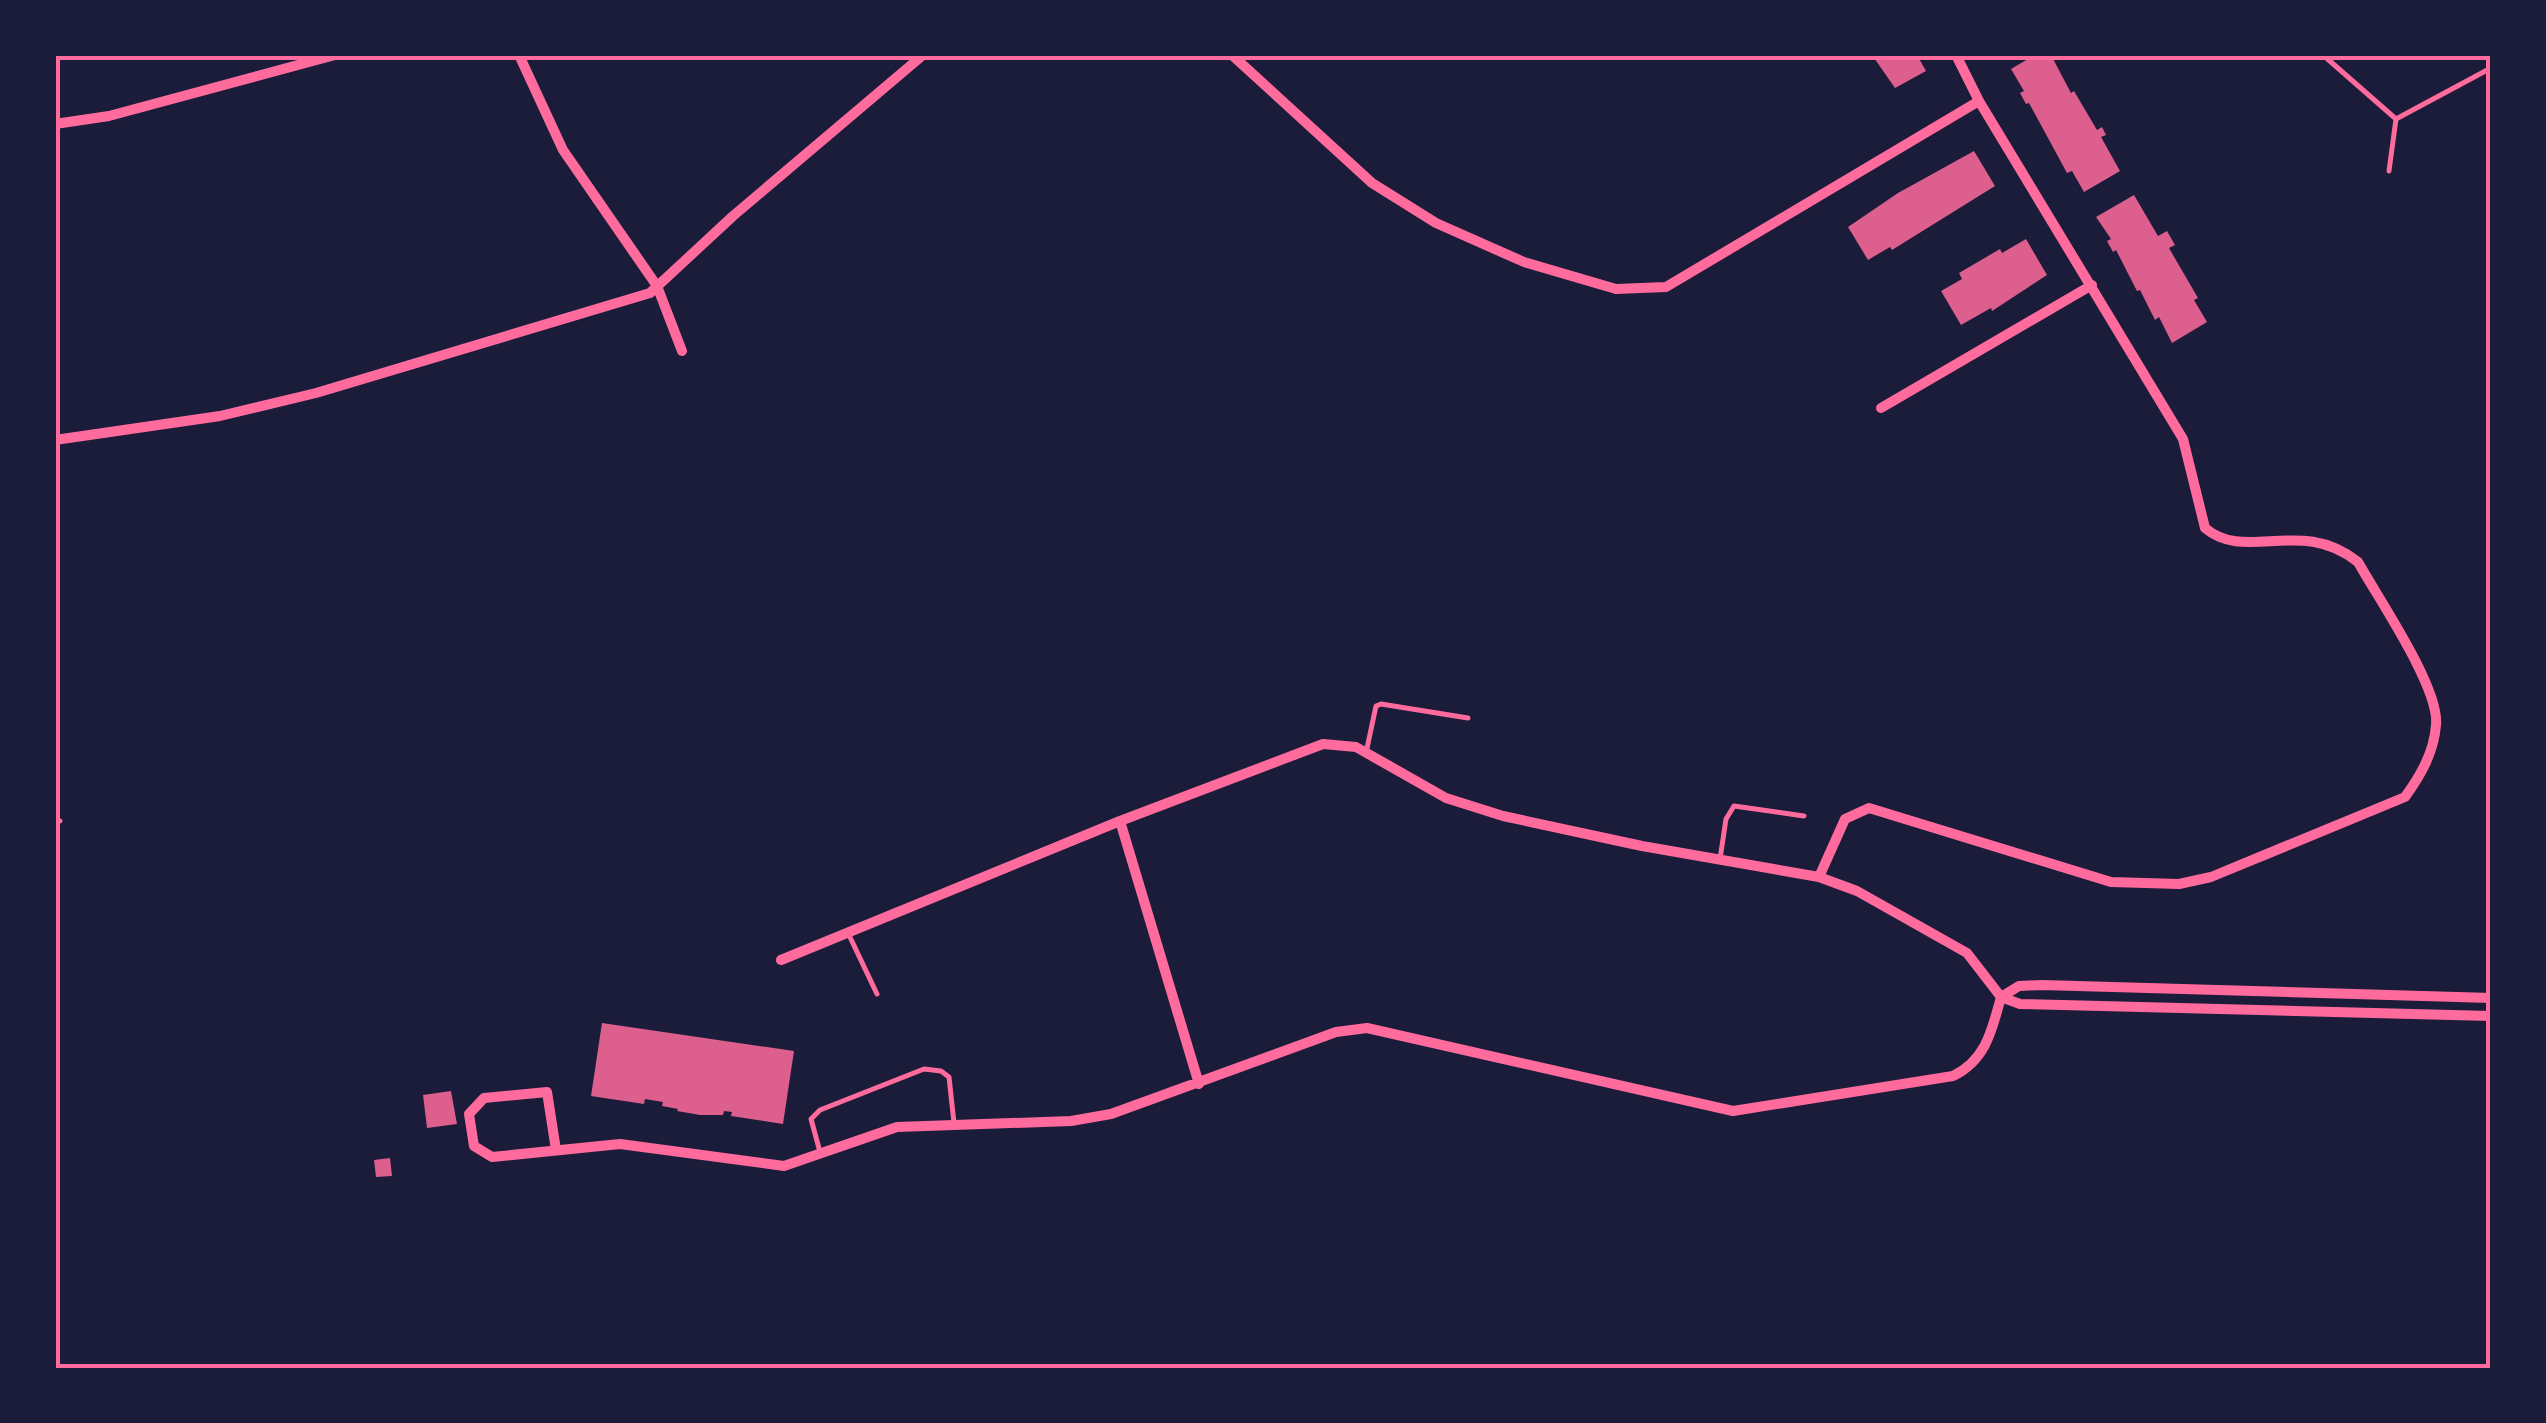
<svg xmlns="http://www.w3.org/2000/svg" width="2546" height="1423" viewBox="0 0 2546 1423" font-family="'Titillium Web',sans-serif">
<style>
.building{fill:#dd5f8e}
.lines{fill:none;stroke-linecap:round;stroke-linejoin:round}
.service{stroke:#ff6b9d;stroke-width:5}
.minor{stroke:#ff6b9d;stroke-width:10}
.neatline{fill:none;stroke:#ff6b9d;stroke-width:4}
</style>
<rect width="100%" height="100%" fill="#1b1b3a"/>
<path class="building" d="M1872,55H1917L1926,71L1895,88Z
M2035,55H2051L2071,93L2074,91L2097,130L2102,127L2106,135L2101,137L2120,171L2084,192L2072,171L2067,173L2029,103L2026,104L2020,93L2024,91L2011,69Z
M1974,151L1995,186L1892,250L1890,247L1868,260L1848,227L1898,193Z
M2134,195L2158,236L2167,231L2175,245L2169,248L2198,298L2194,300L2207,322L2172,343L2159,317L2155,320L2140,290L2137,291L2116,250L2113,252L2107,241L2111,239L2096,217Z
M2026,239L2047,275L1992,311L1991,308L1961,325L1941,291L1962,279L1959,273L2000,249L2002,253Z
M602,1023L794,1051L783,1124L731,1116L732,1112L724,1111L723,1115H700L677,1111L678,1109L662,1106L663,1102L645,1099L644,1104L591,1096Z
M451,1091L457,1124L427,1128L423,1095Z
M390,1158L392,1176L376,1177L374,1160Z"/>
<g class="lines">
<path class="service" d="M2323,55L2396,119
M2389,171L2396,119L2491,68
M1366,753L1376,706L1381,704L1468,718
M55,820L60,821
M1720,859L1726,819L1734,806L1804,816
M849,935L877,994
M820,1152L811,1119L820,1110L924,1069L941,1071L949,1077L954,1123"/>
<path class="minor" d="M519,55L563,150L657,286L682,351
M1232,55L1372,183L1436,223L1524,262L1616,289L1666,287L1979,101
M55,124L109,116L335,55
M1881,408L2092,285
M55,440L220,416L316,393L650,293L733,216L923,55
M1120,821L1199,1084
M1819,877L1845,819L1869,808L2111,882L2179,884L2211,877L2405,797C2421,775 2434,752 2436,725C2440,688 2378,598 2358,562C2301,516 2246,563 2205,528L2183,439L1979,101L1956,55
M781,960L1120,821L1323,744L1356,747L1446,798L1503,816L1642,846L1819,877L1857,891L1967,953L2001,997
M2001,997L2019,986L2042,985L2491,998
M2001,997L2020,1004L2491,1016
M556,1150L547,1092L484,1098L469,1114L474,1146L492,1157L620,1144L784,1166L897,1127L1071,1121L1111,1114L1336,1032L1367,1028L1733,1111L1953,1076C1986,1060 1992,1030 2001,997"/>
</g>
<rect width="2546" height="1423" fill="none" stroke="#1b1b3a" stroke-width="115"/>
<rect x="58" y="58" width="2430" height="1308" class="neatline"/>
</svg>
